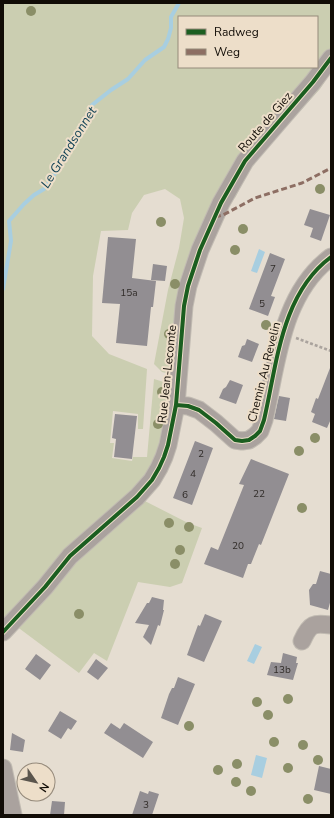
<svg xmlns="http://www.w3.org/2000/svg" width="334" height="818" viewBox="0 0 334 818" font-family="'Nunito Sans',sans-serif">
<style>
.green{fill:#cbceb1;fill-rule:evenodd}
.water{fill:#a8cee0}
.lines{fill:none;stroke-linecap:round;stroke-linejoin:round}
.stream{stroke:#a8cee0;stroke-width:4}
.building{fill:#928e92}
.minor-casing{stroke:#c1bbb2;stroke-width:19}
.path{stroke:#aaa39d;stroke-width:2.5;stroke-dasharray:3 2;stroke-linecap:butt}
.minor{stroke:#aaa29e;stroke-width:17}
.quiet{stroke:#8d6e63;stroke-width:3;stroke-dasharray:6 3;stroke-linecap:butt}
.cycleway-casing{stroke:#eddec9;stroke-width:6}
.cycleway{stroke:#1b5e20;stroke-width:4}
.tree{fill:#8a8e67}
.labels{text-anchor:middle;stroke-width:4;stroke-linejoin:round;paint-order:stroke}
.number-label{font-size:10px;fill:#312c29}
.street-label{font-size:12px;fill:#110c06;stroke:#eddec9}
.water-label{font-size:13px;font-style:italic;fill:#0c3e53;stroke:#eddec9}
</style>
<rect width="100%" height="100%" fill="#e5ddd1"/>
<path class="green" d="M3,3H331V72L320,89L253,163L235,198L215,203L187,287L177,376L162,372L154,364L168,290L179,248L184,218L180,199L165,189L144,195L132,213L128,230L101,231L93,276L92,336L109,354L147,369L143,429H138V414L113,411L110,443H114L112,458L132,461L133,457H147L154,379L177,386L168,445L137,497L188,523L202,528L182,583L170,587L138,582L107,661L94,653L79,673L12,623L3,632ZM179,17H317V67H179Z"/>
<path class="water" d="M259,249L265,252L257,273L251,271Z
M255,644L262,647L254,664L247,661Z
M256,755L267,758L262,778L251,775Z"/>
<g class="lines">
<path class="stream" d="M3,289L11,241L9,221L24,204L34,195L44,189L56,172L61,160L80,130L92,105L111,90L128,79L145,60L164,47L168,39L171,28V17L179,3"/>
</g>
<path class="building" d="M310,209L330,215L321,241L310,237L313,228L304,225Z
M108,237L136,239L132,278L156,281L153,307H151L147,346L116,343L120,304L102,303Z
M270,253L285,259L271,296L275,297L268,316L249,309Z
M153,264L167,266L165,281L151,280Z
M247,339L259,344L252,362L238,357L242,346L245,345Z
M330,368L331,419L327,428L312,422L315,414L311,412L316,398L318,399Z
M230,380L243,385L236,404L219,398L223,389L226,387Z
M279,396L290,398L286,421L274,419Z
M115,414L137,416L132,459L114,457L116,439L112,438Z
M195,441L213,448L192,505L173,498Z
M251,459L289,474L261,545L259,544L251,564H248L243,578L204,564L211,547L218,550L244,485L239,484Z
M320,571L331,574V599L328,610L310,605L309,590L313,584H316Z
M152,597L164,600L163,610H164L160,626L158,625L151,645L143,637L149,625L135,623L147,603H149Z
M205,614L222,621L204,662L187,655L198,625L200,626Z
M283,653L297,657L296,663H298L293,680L267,675L271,662L281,663Z
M36,654L51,665L40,680L25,669Z
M96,659L108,668L98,680L87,672Z
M178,677L195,684L178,725L161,718L169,694L172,688H174Z
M60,711L77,721L71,730L68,728L61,739L48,731Z
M111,723L120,729L124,723L153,742L143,758L104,733Z
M12,733L25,740L23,752L10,750Z
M319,766L331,769V794L314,790Z
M140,791L148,794L149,791L159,794L152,815H132Z
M52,801L65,802L64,815H50Z"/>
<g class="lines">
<g class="minor-casing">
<path id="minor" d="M176,405L188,406L199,410L216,423L235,440L242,441L249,440L255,436L260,431L264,420C277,364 281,294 331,257
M3,632L45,587L70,556L137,497L152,480L159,468L164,457L168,445L176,405L184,306L188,286L200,250L221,203L245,161L313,82L331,58
M302,641C310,623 314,623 331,625
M3,768L13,815"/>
</g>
<path class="path" d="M296,338L331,351"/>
<use href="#minor" class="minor"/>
<path class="quiet" d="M215,217L223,215L255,198L302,183L331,168"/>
<g class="cycleway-casing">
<path id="cycleway" d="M176,405L188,406L199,410L216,423L235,440L242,441L249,440L255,436L260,431L264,420C277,364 281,294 331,257
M3,632L45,587L70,556L137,497L152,480L159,468L164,457L168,445L176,405L184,306L188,286L200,250L221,203L245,161L313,82L331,58"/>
</g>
<use href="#cycleway" class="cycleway"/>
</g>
<g class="tree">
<circle cx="31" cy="11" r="5"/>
<circle cx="320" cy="189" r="5"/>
<circle cx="161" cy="222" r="5"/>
<circle cx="243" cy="229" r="5"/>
<circle cx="235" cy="250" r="5"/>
<circle cx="175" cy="284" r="5"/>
<circle cx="266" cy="325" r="5"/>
<circle cx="169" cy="334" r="5"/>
<circle cx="162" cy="392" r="5"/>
<circle cx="158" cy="424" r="5"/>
<circle cx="315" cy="438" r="5"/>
<circle cx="299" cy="451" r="5"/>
<circle cx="302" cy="508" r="5"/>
<circle cx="169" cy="523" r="5"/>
<circle cx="189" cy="527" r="5"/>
<circle cx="180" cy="550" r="5"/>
<circle cx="175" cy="564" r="5"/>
<circle cx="79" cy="614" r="5"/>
<circle cx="288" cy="699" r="5"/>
<circle cx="257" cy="702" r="5"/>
<circle cx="268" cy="715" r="5"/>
<circle cx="189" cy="726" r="5"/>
<circle cx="274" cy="742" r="5"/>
<circle cx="303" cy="745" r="5"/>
<circle cx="318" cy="760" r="5"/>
<circle cx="237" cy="764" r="5"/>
<circle cx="288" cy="768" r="5"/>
<circle cx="218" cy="770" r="5"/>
<circle cx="236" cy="782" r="5"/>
<circle cx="251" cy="791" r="5"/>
<circle cx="308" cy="799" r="5"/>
</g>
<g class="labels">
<g class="number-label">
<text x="273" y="272">7</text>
<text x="129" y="296">15a</text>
<text x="262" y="307">5</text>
<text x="201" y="457">2</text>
<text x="193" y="477">4</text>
<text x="259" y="497">22</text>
<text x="185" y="498">6</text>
<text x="238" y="549">20</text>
<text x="282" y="673">13b</text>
<text x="146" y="808">3</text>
</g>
<g class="street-label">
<text transform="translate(265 122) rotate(-49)" y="4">Route de Giez</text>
<text transform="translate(264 372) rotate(-76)" y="4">Chemin Au Revelin</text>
<text transform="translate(167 374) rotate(-84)" y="4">Rue Jean-Lecomte</text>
</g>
<g class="water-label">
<text transform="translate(68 147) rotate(-58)" y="5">Le Grandsonnet</text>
</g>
</g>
<rect width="334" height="818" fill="none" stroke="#110c06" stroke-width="8"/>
<rect x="178" y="16" width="140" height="52" fill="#eddec9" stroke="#958a7b"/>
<rect x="186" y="29" width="20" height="6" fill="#1b5e20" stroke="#958a7b"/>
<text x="214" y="36" font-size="12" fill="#110c06">Radweg</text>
<rect x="186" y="49" width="20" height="6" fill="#8d6e63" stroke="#958a7b"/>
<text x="214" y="56" font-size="12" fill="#110c06">Weg</text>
<g transform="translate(36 782) rotate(124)"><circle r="19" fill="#eddec9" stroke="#958a7b"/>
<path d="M0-3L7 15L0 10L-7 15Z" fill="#5b554d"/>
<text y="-6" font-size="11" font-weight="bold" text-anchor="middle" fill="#110c06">N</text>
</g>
</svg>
